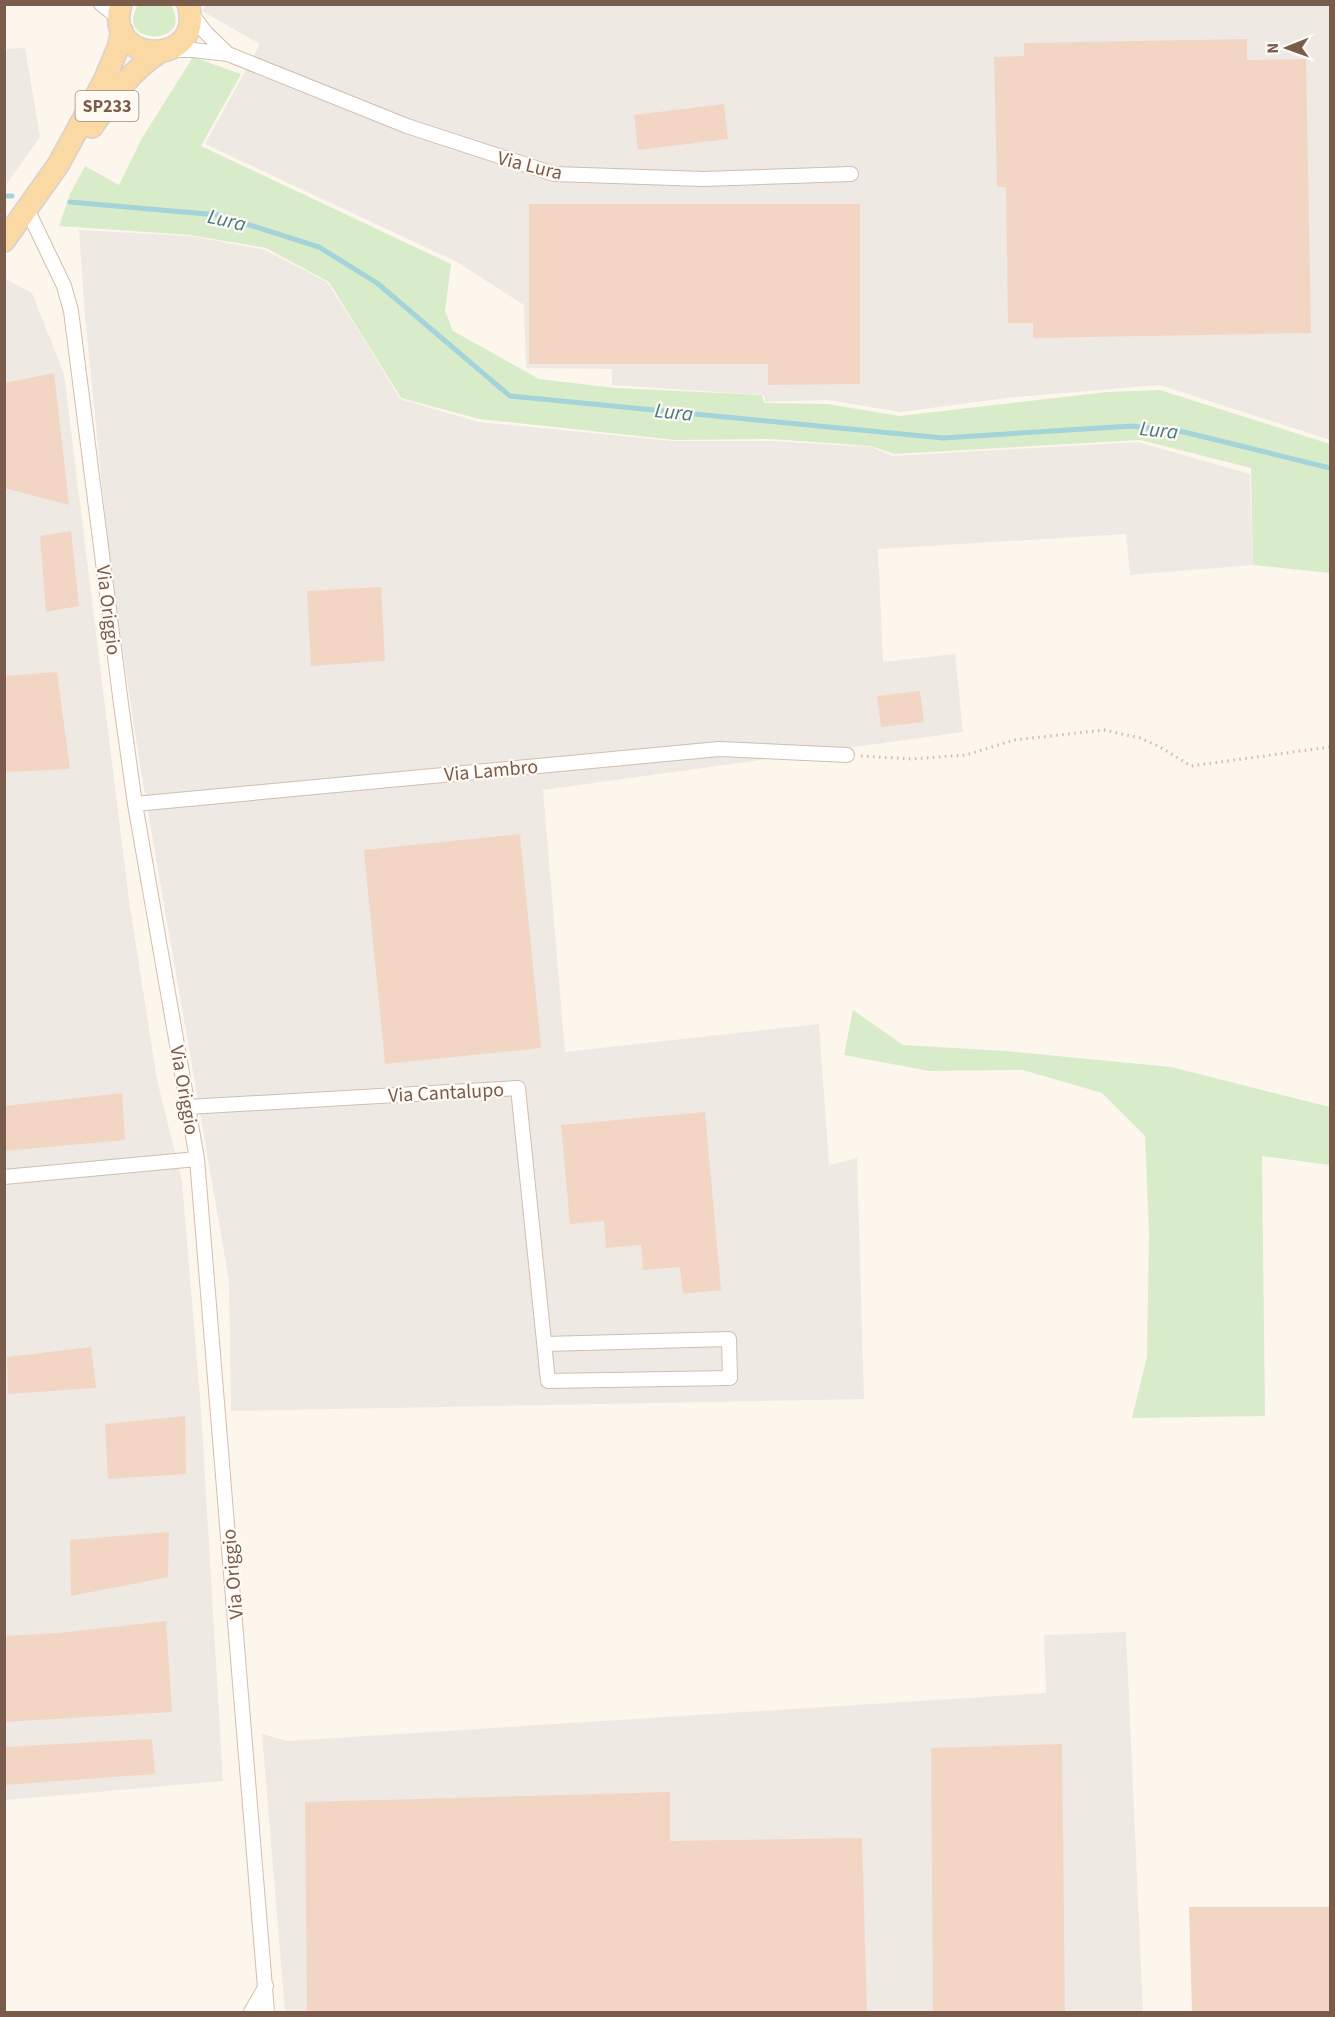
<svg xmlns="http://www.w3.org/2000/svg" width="1335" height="2017" viewBox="0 0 1335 2017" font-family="'Source Sans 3',sans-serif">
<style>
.industrial{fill:#efe9e4}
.green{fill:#d8ecc9}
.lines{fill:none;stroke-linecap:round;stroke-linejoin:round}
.stream{stroke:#a5d3da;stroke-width:5}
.building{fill:#f3d5c3}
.street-casing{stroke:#d1beb0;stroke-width:16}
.primary-casing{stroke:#dad1cd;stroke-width:24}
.path{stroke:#d9b8a5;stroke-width:3;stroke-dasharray:1.5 4.5;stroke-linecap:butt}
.street{stroke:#fff;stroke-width:14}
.primary{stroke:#fbd9a5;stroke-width:21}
.labels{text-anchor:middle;stroke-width:4.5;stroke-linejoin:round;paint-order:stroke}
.shield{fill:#fffaf3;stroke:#a28b7f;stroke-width:1.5}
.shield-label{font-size:18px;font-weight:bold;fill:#7a5c4d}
.street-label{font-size:20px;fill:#7a5c4d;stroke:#fffaf3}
.water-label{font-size:21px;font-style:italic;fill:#437c86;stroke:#fffaf3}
</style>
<rect width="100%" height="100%" fill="#fdf6ec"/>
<path class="industrial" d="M206,4L1330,5V440L1160,385L1015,397L900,412L827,400L765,402L764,395L612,385V369L526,368L524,305L457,262L205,144L260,44L202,11Z
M25,48L40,137L5,186V49Z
M79,230L191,236L265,250L327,282L355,325L400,399L479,422L673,441H772L871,447L893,456L1138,442L1250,474L1253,565L1130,575L1126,534L878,549L883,662L955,654L963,732L543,790L565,1052L819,1024L829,1165L857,1158L864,1399L231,1411L229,1281L140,765L111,574L85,316Z
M4,278L32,293L64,374L129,900L157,1080L182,1181L201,1410L223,1781L5,1800Z
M1126,1632L1143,2012H285L262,1734L287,1741L1046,1693L1044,1635Z"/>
<path class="green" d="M138,5H171C196,47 113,47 138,5Z
M193,57L241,74L201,146L451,264L445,311L453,331L539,379L615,388L762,395L764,403L827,404L900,416L1107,392L1160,390L1330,444V573L1253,565L1251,468L1140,440L895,454L870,446L771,439L675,440L479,419L401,398L329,282L266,248L190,235L59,226L70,194L85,166L119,185L142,138Z
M853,1010L903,1045L1006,1051L1171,1067L1330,1107V1165L1262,1156L1265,1416L1132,1418L1147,1357L1149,1232L1145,1136L1102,1093L1023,1070L929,1071L844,1055Z"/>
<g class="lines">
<path class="stream" d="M4,196H12
M70,202L218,215L319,247L377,283L510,396L943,438L1132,426L1184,432L1330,468"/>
</g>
<path class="building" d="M1247,39V60L1306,59L1311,333L1033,338V323H1008L1006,187H997L994,57L1024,56V43Z
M724,104L728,139L638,150L634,115Z
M529,204H860V384L768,385V364H529Z
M54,373L69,505L4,488V383Z
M71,531L79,606L46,612L40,536Z
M381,587L385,661L311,666L307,591Z
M57,672L70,769L4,772V676Z
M920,691L924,722L881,727L877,696Z
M520,834L541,1048L385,1064L364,850Z
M122,1093L125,1140L4,1151V1106Z
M705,1112L721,1290L683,1294L680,1267L643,1270L641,1245L606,1248L604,1221L570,1224L561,1125Z
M91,1347L96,1388L8,1394L7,1357Z
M185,1416L186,1474L108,1479L105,1424Z
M169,1532L168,1577L71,1596L70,1540Z
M166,1621L172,1712L4,1722V1636L59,1633Z
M152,1739L155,1774L4,1785V1747Z
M1062,1744L1065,2013H933L931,1748Z
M670,1792V1841L862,1838L867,2013H307L305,1802Z
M1189,1907H1330V2013H1192Z"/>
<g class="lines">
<g class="street-casing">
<path id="street" d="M101,4L119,18
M190,12L206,33L228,54
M169,50H193L228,54L407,126L554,174L703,179L851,174
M27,209L64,286L71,311L121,704L135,804L197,1159L267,2012
M135,804L719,749L847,755
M188,1107L518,1088L548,1381L730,1378L729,1339L545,1344
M4,1177L197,1159
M251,2012L266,1986"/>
</g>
<g class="primary-casing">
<path id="primary" d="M121,4C102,66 207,68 188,4
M92,127C112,98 130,71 160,52
M4,241L58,165L104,81L118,48L122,31"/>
</g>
<path class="path" d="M861,756L912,759L966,755L1014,740L1104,730L1140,738L1160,747L1191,766L1330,747"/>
<use href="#street" class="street"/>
<use href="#primary" class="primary"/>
</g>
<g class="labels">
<rect class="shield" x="75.5" y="91" width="63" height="30" rx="4.5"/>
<g class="shield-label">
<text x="107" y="112">SP233</text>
</g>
<g class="street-label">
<text transform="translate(530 165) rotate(14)" y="7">Via Lura</text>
<text transform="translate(109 610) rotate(83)" y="7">Via Origgio</text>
<text transform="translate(491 770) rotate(-5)" y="7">Via Lambro</text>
<text transform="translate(185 1090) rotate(80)" y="7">Via Origgio</text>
<text transform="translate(446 1092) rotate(-3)" y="7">Via Cantalupo</text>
<text transform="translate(232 1574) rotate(-95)" y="7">Via Origgio</text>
</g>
<g class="water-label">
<text transform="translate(227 220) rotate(13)" y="7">Lura</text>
<text transform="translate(674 412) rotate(6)" y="7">Lura</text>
<text transform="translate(1159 430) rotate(6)" y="7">Lura</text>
</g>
</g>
<rect width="1335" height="2017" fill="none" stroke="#7a5c4d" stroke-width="12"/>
<g transform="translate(1287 48) rotate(269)" stroke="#fffaf3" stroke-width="4.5" paint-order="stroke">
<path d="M0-4.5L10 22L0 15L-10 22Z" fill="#7a5c4d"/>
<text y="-9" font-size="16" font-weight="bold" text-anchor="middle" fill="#7a5c4d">N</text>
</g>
</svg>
